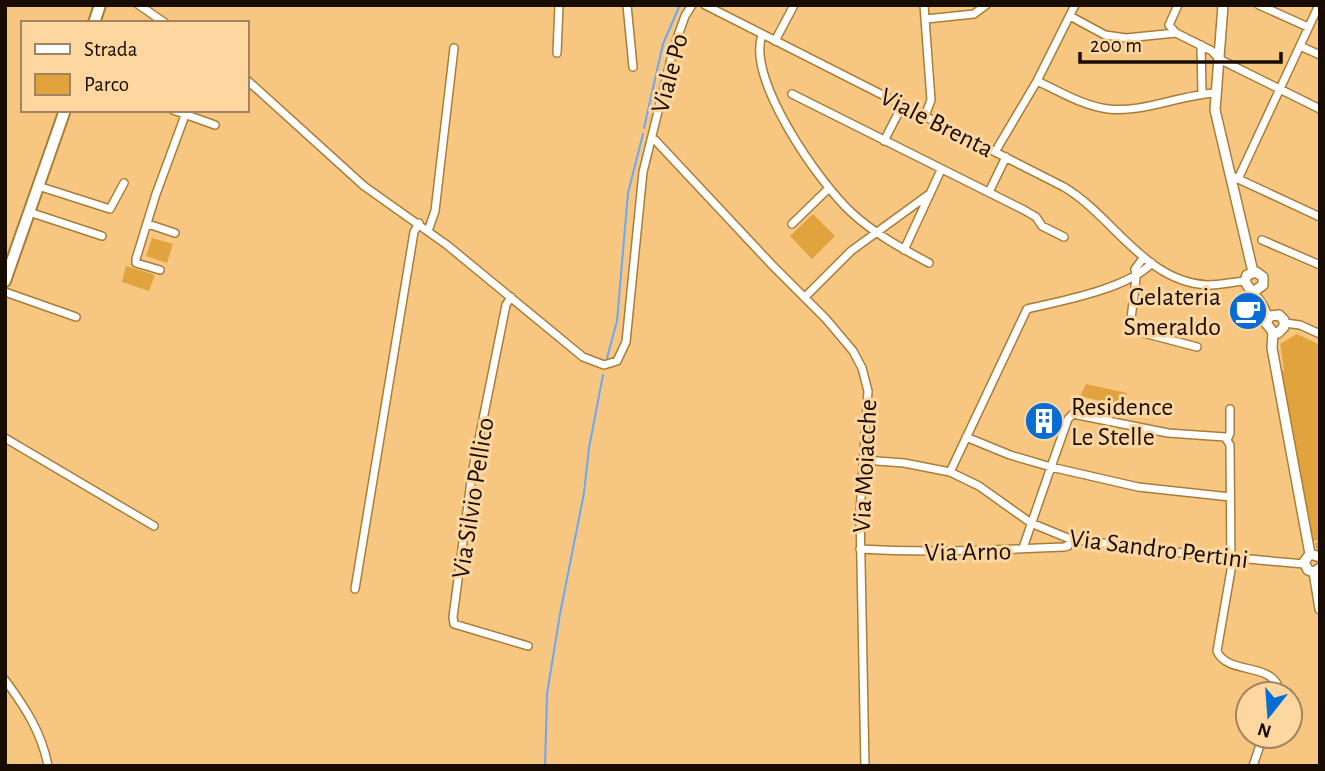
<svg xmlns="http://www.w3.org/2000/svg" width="1325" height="771" viewBox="0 0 1325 771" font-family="'Alegreya Sans',sans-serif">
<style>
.green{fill:#e1a33e}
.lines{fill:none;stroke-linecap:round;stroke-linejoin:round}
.stream{stroke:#69a8f9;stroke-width:2}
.minor-casing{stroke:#aa7d37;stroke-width:10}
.tertiary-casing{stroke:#aa7d37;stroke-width:12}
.secondary-casing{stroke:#aa7d37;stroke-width:14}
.minor{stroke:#fff;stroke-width:7}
.tertiary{stroke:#fff;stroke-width:9}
.secondary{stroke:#fff;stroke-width:10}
.labels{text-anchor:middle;stroke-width:6;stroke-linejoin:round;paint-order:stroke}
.street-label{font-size:26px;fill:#180b00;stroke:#fdd6a0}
.poi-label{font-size:26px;fill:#180b00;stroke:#fdd6a0;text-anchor:end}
</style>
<rect width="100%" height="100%" fill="#f7c781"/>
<path class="green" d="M813,214L835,236L812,259L790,236Z
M152,238L173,244L167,263L146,256Z
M126,266L155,275L149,291L122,282Z
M1297,334L1320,345V551L1316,548L1315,543L1319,542V540L1313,541L1281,371L1284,370L1280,344Z
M1086,384L1127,393L1124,407L1080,396Z"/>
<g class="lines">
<path class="stream" d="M644,128L663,44L679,7
M607,358L617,321L628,193L643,134
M545,766L547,694L560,614L584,493L589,448L603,375"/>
<g class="minor-casing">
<path id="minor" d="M139,5L165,23
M627,5L633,67
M705,5L1064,187C1113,216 1145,282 1207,285C1220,285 1233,282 1245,281
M924,5L931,100L925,116
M1259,5L1308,27
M1070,16L1105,35L1126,38L1176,33L1212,51L1219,59L1320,109
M926,19L974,14L986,5
M1176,33L1169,25L1178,5
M762,35C746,79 820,184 852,213C875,234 901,248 929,263
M775,41L794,5
M1201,45L1202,94
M1300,46L1320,55
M557,53L559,5
M247,80L364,186L447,245L583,357L604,365L617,361L626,342L643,172L674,47L685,16L692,5
M1037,81C1059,91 1083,106 1108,109C1143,113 1180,95 1215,93
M792,94L1024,210L1036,217L1042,226L1064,237
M173,110L215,125
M652,139L655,140L773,266L826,319L853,351L862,368L868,391L860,512L865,766
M884,141L903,104
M995,152L1037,81L1075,5
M1234,177L1320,217
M1238,179L1319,5
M38,186L110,209L124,183
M989,192L1006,157
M29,212L102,236
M148,224L175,233
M792,224L828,189
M428,231L435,211L454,48
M1262,240L1320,265
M904,250L941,170
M1144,257L1135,269L1136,278L1130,327L1136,331L1197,347
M160,270L136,263V259L156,194L187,110
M5,292L76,317
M511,297L506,305L472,474L453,617L454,624L528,646
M805,297L851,251L928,195
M1285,323L1300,325L1320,334
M966,437L1010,455L1051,467L1068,419L1073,414L1168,433L1225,437L1230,445L1231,570L1217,651C1226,674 1269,663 1278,686L1275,694
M5,438L154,526
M1227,440L1230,433V409
M864,460L904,463L950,472L979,486L1031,523L1070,539L1182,553L1304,564
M950,472L1027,309C1061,301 1127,289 1152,263
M1024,545L1051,467L1138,487L1230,497
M860,549C928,553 996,550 1064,547L1068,546L1070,539
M355,589L414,232L419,223
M5,680C25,707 42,733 48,766
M1253,766L1263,736"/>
</g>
<g class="tertiary-casing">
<path id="tertiary" d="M1223,5L1215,110L1253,272
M1252,290H1256L1263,285V277L1256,272L1247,275L1245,281C1252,296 1264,300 1267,319
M1273,332L1278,333L1284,327V320L1279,315L1270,316L1266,323L1273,332L1272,348L1310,554
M1320,557L1310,554L1304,562L1308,570L1314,572L1320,568
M1314,572L1320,609"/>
</g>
<g class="secondary-casing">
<path id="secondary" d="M94,23L100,5
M5,281L65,110"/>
</g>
<use href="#minor" class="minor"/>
<use href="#tertiary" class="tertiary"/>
<use href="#secondary" class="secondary"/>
</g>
<defs>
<g id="cafe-disc" transform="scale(2.0125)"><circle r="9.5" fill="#076dd5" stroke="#fdd6a0"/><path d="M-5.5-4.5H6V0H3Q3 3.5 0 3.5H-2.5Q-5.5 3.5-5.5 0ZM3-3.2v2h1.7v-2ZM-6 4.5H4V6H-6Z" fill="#fff"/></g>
<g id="building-disc" transform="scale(2.0125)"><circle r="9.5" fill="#076dd5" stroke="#fdd6a0"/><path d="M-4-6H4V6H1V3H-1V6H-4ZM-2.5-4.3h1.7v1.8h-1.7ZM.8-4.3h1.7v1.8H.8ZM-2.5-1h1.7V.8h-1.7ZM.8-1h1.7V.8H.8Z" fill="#fff"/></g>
</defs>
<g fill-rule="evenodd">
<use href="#cafe-disc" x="1248" y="311"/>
<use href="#building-disc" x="1044" y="421"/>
</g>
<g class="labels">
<g class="street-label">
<text transform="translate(669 73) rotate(-75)" y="9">Viale Po</text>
<text transform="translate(937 122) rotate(27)" y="9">Viale Brenta</text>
<text transform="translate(864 466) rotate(-87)" y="9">Via Moiacche</text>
<text transform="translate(472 498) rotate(-81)" y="9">Via Silvio Pellico</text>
<text transform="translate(1159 548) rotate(7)" y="9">Via Sandro Pertini</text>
<text transform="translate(968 551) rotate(-1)" y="9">Via Arno</text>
</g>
<g class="poi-label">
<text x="1221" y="305">Gelateria<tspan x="1221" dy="30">Smeraldo</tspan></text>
<text x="1071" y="415" text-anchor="start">Residence<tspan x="1071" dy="30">Le Stelle</tspan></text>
</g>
</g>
<rect width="1325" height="771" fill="none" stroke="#180b00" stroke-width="14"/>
<rect x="21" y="21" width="228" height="91" fill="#fdd6a0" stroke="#a18560" stroke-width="2"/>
<rect x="35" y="44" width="35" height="10" fill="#ffffff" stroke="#a18560" stroke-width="2"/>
<text x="84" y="56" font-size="21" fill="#180b00">Strada</text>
<rect x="35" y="74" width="35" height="21" fill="#e1a33e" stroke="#a18560" stroke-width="2"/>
<text x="84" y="91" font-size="21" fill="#180b00">Parco</text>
<g transform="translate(1269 715) rotate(197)"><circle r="33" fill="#fdd6a0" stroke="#a18560" stroke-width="2"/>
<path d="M0-5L12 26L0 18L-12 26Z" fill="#076dd5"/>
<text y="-10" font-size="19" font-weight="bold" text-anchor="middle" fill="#180b00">N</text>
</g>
<path d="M1080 52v10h201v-10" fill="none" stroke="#180b00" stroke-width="3.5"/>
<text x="1090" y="52" font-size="21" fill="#180b00" stroke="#fdd6a0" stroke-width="5" paint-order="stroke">200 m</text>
</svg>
